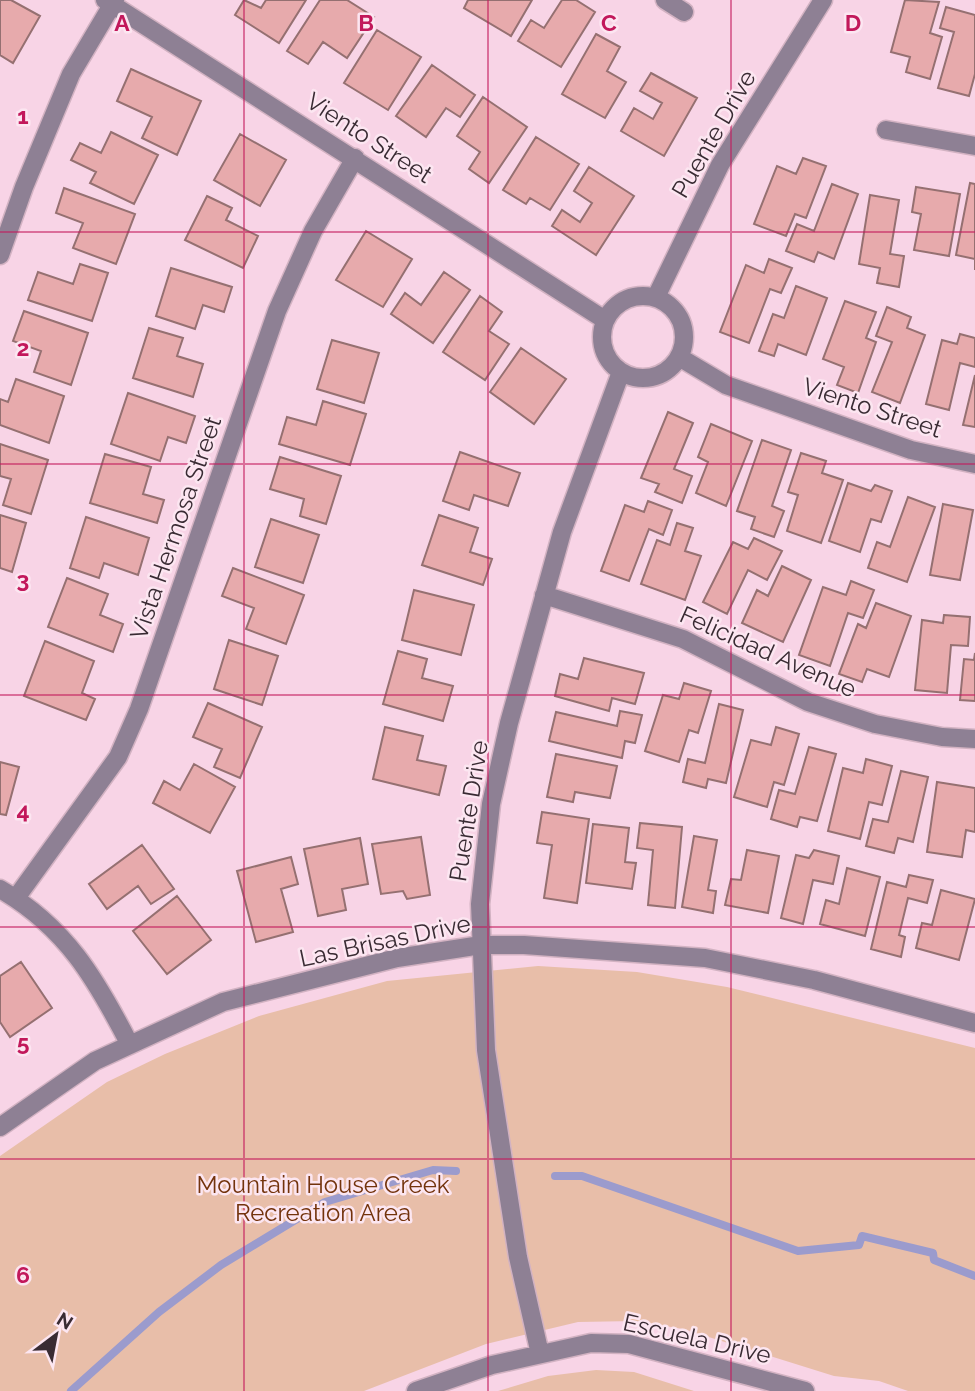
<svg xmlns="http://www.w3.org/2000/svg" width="975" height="1391" viewBox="0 0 975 1391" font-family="Raleway,sans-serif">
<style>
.green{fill:#e8bea9}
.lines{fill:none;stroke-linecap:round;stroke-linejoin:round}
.stream{stroke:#9b9bcd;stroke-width:8}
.building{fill:#e7aaac;stroke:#957071;stroke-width:2}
.minor-casing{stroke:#d2b2c2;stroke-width:21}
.minor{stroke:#8e8094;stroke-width:18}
.grid{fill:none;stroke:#c2185b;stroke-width:2;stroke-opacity:0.55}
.labels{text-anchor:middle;stroke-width:5;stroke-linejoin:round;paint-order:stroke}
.street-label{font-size:24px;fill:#392b33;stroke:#fce6f1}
.park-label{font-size:24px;fill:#73330c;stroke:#fce6f1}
.grid-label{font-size:23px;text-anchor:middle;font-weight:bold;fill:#c2185b;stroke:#fce6f1;stroke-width:5;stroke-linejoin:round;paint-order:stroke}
</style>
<rect width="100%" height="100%" fill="#f8d4e6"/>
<path class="green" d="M538,966L637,972L727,987L975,1048V1391H908L879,1381L834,1376L683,1329L635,1321L578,1322L486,1344L364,1391H0V1156L107,1082L165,1054L259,1016L387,981Z
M596,1370L634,1372L694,1391H498L548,1376Z"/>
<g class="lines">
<path class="stream" d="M555,1176H582L798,1251L859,1245L862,1236L933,1253L934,1260L975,1276
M71,1391L159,1312L221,1265L325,1202L433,1170L456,1171"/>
</g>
<path class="building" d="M0,0H11L40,16L13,63L0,55Z
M244,0L261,8L266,0H306L279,43L235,15Z
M320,0H347L374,17L347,58L323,42L308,64L287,51Z
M468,0H532L511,36L464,8Z
M562,0H576L595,12L561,67L518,41L531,20L544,28Z
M905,0L939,2L930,33L942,37L930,79L906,72L910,57L891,52Z
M946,7L975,15V74L969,96L938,88L954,32L940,28Z
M377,30L421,57L388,110L344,83Z
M596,34L620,47L607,71L626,82L605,118L562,94Z
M432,65L475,95L460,117L446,108L426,137L396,116Z
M131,69L201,101L177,155L142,138L152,117L117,101Z
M651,73L697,98L664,156L621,131L634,108L653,119L662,103L640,91Z
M483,97L527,127L489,183L469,169L480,152L457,136Z
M111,132L158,155L134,204L90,183L96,172L71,160L80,143L101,153Z
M240,134L286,160L260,206L214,180Z
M536,137L579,164L550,210L530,198L526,204L503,190Z
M803,158L826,166L806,218L795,214L786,236L754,224L777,166L796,174Z
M589,167L634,196L596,255L552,226L562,210L580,222L592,203L574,191Z
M970,183L975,184V270V259L956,255Z
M832,184L858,194L834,259L818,252L814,262L786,251L797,224L814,231Z
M916,187L960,194L949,256L914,250L921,214L912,212Z
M64,188L135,214L116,264L73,248L83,223L56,213Z
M870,195L899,200L890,254L904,256L899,287L877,283L880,268L859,264Z
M207,196L232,208L226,220L258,236L243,268L185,240Z
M366,231L412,259L383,307L336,280Z
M769,259L792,268L781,293L770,289L749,343L720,332L746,265L764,273Z
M80,264L108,273L92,321L28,300L38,272L73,284Z
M171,268L232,287L224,312L203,305L195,329L156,316Z
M444,272L470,290L433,343L391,314L405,293L421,305Z
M796,286L827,298L806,355L778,344L774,356L759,351L773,314L784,318Z
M480,296L502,312L489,331L509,344L485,380L443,352Z
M845,301L876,312L866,338L876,342L858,393L837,385L844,367L823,359Z
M887,307L911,317L907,328L925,335L900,403L872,392L892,342L876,336Z
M24,311L88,333L71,385L34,372L41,351L13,341Z
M149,328L183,338L177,356L203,364L193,397L133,378Z
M960,334L975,338V367L960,363L949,410L926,404L942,340L957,344Z
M332,340L379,353L364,403L317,389Z
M521,348L566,379L534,424L490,392Z
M975,375V427L963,425Z
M16,379L64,396L49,443L0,425V399L8,402Z
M128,393L195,416L186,443L168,437L160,461L111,444Z
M323,401L366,414L350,465L279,444L287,417L316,425Z
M668,412L693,423L674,469L692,476L682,503L655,492L659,484L641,478Z
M711,424L752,441L726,506L696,493L708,462L698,457Z
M762,440L791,450L772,506L784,511L774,537L751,529L755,517L737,511Z
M0,444L48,460L31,514L3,505L11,479L0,476Z
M460,452L520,473L508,506L474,495L469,510L443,501Z
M801,453L826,461L822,473L843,480L821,543L787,531L798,495L788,492Z
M105,454L151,467L143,494L164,500L157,523L90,503Z
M280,457L341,476L326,524L300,516L304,499L270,489Z
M848,483L871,491L875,485L892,491L881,522L871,519L860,552L829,541Z
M908,497L935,507L907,582L868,568L877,542L890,547Z
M648,501L672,510L663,535L649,529L629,581L601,571L625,505L644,512Z
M943,504L973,510L960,580L930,575Z
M0,515L26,523L12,572L0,568Z
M439,515L478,528L470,552L492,559L483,585L422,565Z
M86,517L149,538L138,575L104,563L99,578L70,568Z
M271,519L319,535L303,583L255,567Z
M677,523L693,528L685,551L701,556L685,600L641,584L657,540L670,545Z
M754,538L782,551L767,580L748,570L727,614L703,602L733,542L748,549Z
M782,566L811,580L783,642L742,623L757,590L768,596Z
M233,568L304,595L286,644L246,629L254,608L222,596Z
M67,578L108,594L100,615L123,624L113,652L48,627Z
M851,581L874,590L863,618L848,613L830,666L799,655L823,587L846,595Z
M414,590L474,605L461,655L402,640Z
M876,603L911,616L889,677L867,669L862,682L839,674L858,624L866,628Z
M944,615L970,617L968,646L951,645L947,693L915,690L922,620L943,623Z
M229,640L278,656L262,705L214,689Z
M45,641L94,661L82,693L95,699L86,720L24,696Z
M398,651L427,659L422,678L453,686L443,721L383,704Z
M975,653V701L960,700L964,659L974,660Z
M584,658L644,673L635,704L612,698L609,711L555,696L560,674L578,679Z
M684,683L711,691L698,733L689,730L679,762L645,751L663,695L679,699Z
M208,703L262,727L240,778L214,767L222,749L193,737Z
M719,704L743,710L726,783L708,779L706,788L683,782L688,759L705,763Z
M620,711L642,715L635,743L625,741L622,758L549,741L556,712L617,726Z
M385,727L423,736L417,760L446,766L439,795L373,779Z
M776,727L799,734L784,785L774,782L767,807L734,797L751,740L771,745Z
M809,747L836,754L817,821L800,817L797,827L771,819L779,790L795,794Z
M556,754L617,766L610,798L575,792L573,802L547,797Z
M866,759L892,766L882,805L869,802L860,839L828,831L843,768L863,773Z
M0,762L19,767L6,815L0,814Z
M194,764L235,787L210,833L153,803L164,781L180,790Z
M901,771L928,777L913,842L898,838L894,853L866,846L873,819L888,822Z
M937,782L975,788V832L966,830L962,857L927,852Z
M542,812L589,819L577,903L544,898L552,845L537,843Z
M640,823L682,827L675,908L648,905L653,850L637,848Z
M593,824L629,828L625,862L636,863L632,889L586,883Z
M694,836L717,840L708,890L716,891L713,913L682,907Z
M421,837L430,895L407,899L403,891L381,894L372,844Z
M360,838L368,884L342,889L346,910L318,916L304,849Z
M142,845L174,889L151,904L138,886L107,909L89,884Z
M747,850L779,856L768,913L725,905L731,879L741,880Z
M814,850L839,856L833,884L813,880L803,924L781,918L796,855L809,858Z
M291,857L298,884L281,889L293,932L256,942L237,871Z
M847,868L880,877L865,936L820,924L826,900L839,904Z
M909,875L933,880L927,903L908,898L899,935L905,937L901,957L871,949L887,882L906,887Z
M941,890L975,899L959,960L916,948L922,923L932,925Z
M177,896L211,940L167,974L133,931Z
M21,962L52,1008L10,1037L0,1022V976Z"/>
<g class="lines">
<g class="minor-casing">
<path id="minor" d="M105,0L605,320
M665,0L684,12
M886,130L975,146
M0,255L24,187L71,74L115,0
M602 337a41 41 0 1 1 82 0a41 41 0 1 1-82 0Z
M656,297L720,165L823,0
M679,357L726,385L911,450L975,464
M544,595L683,639L808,702L875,724L942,737L975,739
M0,889C66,927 96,979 130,1045
M16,898L118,757L139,709L277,311L313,231L355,158
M0,1127L95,1061L223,1002L397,958L481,945H524L705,958L814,980L975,1023
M540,1354L518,1257L486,1050L480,904L491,804L509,723L562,532L621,372
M416,1391L492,1365L591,1343L629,1344L805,1391"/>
</g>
<use href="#minor" class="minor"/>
</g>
<path class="grid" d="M244,0V1391M488,0V1391M731,0V1391M0,232H975M0,464H975M0,695H975M0,927H975M0,1159H975"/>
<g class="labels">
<g class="street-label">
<text transform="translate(714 134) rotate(-60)" y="8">Puente Drive</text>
<text transform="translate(369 138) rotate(33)" y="8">Viento Street</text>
<text transform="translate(872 408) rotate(18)" y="8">Viento Street</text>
<text transform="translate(176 528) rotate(-71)" y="8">Vista Hermosa Street</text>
<text transform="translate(768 652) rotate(24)" y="8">Felicidad Avenue</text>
<text transform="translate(469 811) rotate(-81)" y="8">Puente Drive</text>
<text transform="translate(385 941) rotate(-12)" y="8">Las Brisas Drive</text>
<text transform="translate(697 1339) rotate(13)" y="8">Escuela Drive</text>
</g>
<g class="park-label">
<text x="323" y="1193">Mountain House Creek<tspan x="323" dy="28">Recreation Area</tspan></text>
</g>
</g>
<g class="grid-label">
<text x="122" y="31">A</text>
<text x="366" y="31">B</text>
<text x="609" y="31">C</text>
<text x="853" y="31">D</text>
<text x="23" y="124">1</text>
<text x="23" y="356">2</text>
<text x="23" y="588">3</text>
<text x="23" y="819">4</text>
<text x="23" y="1051">5</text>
<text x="23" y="1283">6</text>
</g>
<g transform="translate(56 1335) rotate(32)" stroke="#fce6f1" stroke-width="5" paint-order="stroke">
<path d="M0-5L12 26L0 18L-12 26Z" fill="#392b33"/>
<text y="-10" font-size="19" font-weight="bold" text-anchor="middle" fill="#392b33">N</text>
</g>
</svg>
